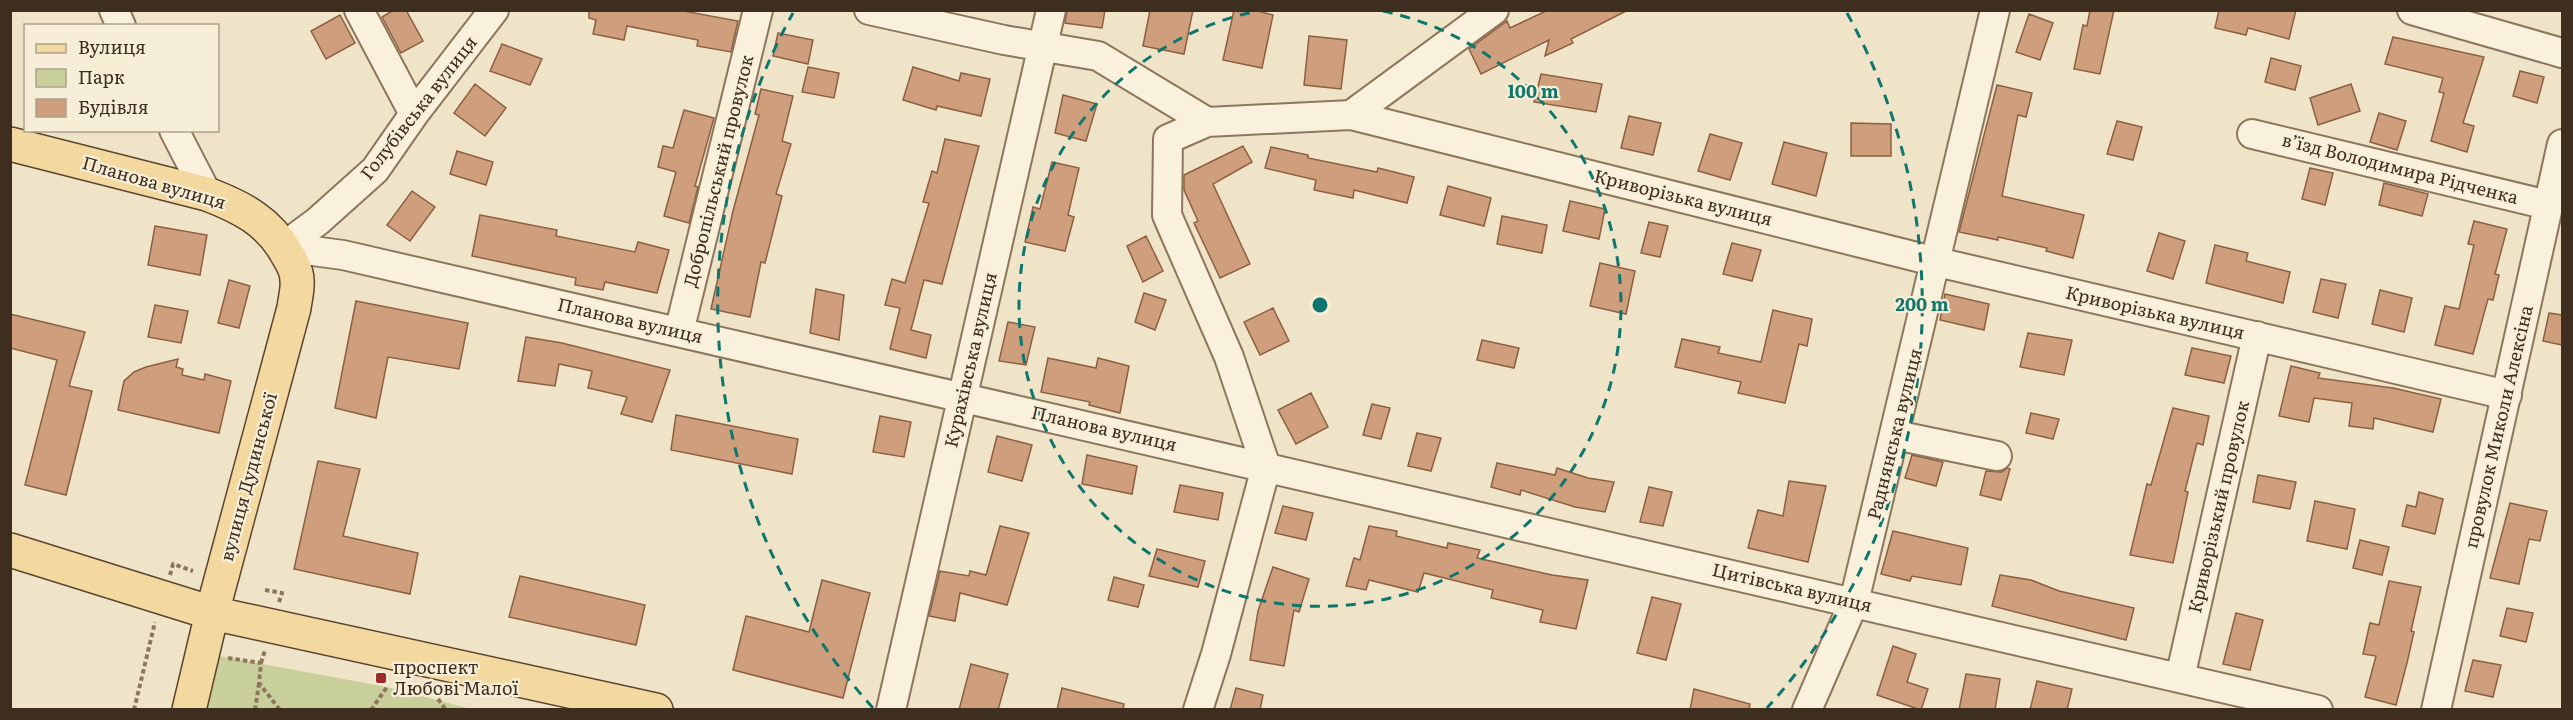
<svg xmlns="http://www.w3.org/2000/svg" width="2573" height="720" viewBox="0 0 2573 720" font-family="Literata,serif">
<style>
.green{fill:#c9cf9b}
.building{fill:#cf9f7d;stroke:#8d5f41;stroke-width:1.5}
.lines{fill:none;stroke-linecap:round;stroke-linejoin:round}
.minor-casing{stroke:#8d765c;stroke-width:32}
.major-casing{stroke:#5b4430;stroke-width:36}
.path{stroke:#8d765c;stroke-width:4;stroke-dasharray:4.5 3;stroke-linecap:butt}
.minor{stroke:#faf1dc;stroke-width:28}
.major{stroke:#f3d9a0;stroke-width:33}
.ring{fill:none;stroke:#0f766e;stroke-width:3;stroke-dasharray:10 8}
.poi-dot{fill:#9e2a2b;stroke:#f7eed8;stroke-width:2}
.labels{text-anchor:middle;stroke-width:4.5;stroke-linejoin:round;paint-order:stroke}
.street-label{font-size:18px;fill:#3d2e20;stroke:#f7eed8}
.poi-label{font-size:18px;fill:#3d2e20;stroke:#f7eed8;text-anchor:start}
.centre{fill:#0f766e;stroke:#f7eed8;stroke-width:3}
.ring-label{font-size:18px;text-anchor:middle;font-weight:bold;fill:#0f766e;stroke:#f7eed8;stroke-width:4.5;stroke-linejoin:round;paint-order:stroke}
</style>
<rect width="100%" height="100%" fill="#f0e4c8"/>
<path class="green" d="M203,653L387,687L471,709L189,710Z"/>
<path class="building" d="M394,10H406L423,41L401,53L382,17Z
M589,10H678L738,21L731,52L697,46L698,40L627,26L624,40L593,34L596,20L589,18Z
M1067,10H1105L1102,28L1065,23Z
M1150,10H1193L1184,54L1143,46Z
M1234,10H1254L1273,15L1262,68L1223,60Z
M1548,10H1628L1571,39L1573,43L1545,56L1549,40L1481,74L1469,49L1507,21L1510,28Z
M2090,10H2114L2100,74L2074,69L2083,25L2087,26Z
M2219,10H2296L2289,39L2248,28L2246,35L2215,28Z
M2029,14L2053,23L2040,60L2016,52Z
M340,15L355,43L326,59L311,31Z
M778,33L813,40L808,64L773,56Z
M1309,36L1347,40L1341,89L1304,85Z
M2393,37L2484,57L2463,123L2474,126L2467,152L2431,141L2444,93L2439,92L2443,78L2385,64Z
M502,44L542,59L530,85L490,71Z
M2271,58L2301,66L2295,90L2265,82Z
M808,67L839,73L834,98L802,92Z
M913,67L959,81L961,73L990,79L981,116L937,106L936,110L903,100Z
M2520,71L2544,77L2537,103L2513,96Z
M1541,74L1602,84L1596,112L1534,102Z
M475,84L506,108L485,136L454,113Z
M2351,84L2360,111L2318,125L2310,98Z
M1997,85L2032,93L2026,117L2018,115L2002,196L2084,215L2073,258L2046,251L2047,248L1998,237V240L1959,232Z
M761,89L793,96L782,141L791,144L776,194L782,196L765,263L761,262L750,317L711,309L733,211L759,115L755,114Z
M1063,95L1097,104L1086,141L1055,133Z
M684,110L714,118L695,186L698,187L689,223L664,216L676,172L658,167L663,146L673,148Z
M2379,113L2406,121L2397,150L2370,142Z
M1629,116L1661,123L1653,155L1621,148Z
M2117,121L2142,127L2133,160L2107,154Z
M1851,123L1891,124V156H1851Z
M1710,134L1742,143L1730,180L1698,171Z
M945,139L979,146L942,284L924,280L911,330L931,335L926,358L890,349L900,308L885,305L892,279L905,283L929,203L923,202L932,171L937,173Z
M1784,142L1827,153L1816,196L1772,184Z
M1243,146L1252,162L1213,184L1250,264L1220,278L1194,223L1198,221L1184,190V175Z
M1271,147L1308,155V158L1377,172L1378,168L1414,177L1407,203L1354,190L1353,198L1314,190L1316,180L1265,168Z
M457,151L493,162L486,185L450,174Z
M1052,162L1079,168L1068,215L1074,217L1065,251L1025,242L1033,207L1040,209Z
M2310,168L2333,173L2325,205L2302,199Z
M2384,183L2428,194L2422,216L2379,205Z
M1448,186L1491,198L1484,226L1440,215Z
M412,191L435,207L410,241L387,225Z
M1570,201L1605,209L1599,239L1563,231Z
M480,215L557,230L556,236L635,252L638,242L669,250L657,293L605,282L603,290L575,285L576,278L472,256Z
M1502,216L1547,225L1542,253L1497,244Z
M2474,221L2507,229L2495,274L2499,275L2493,300L2488,299L2473,354L2435,345L2445,306L2459,309L2474,245L2468,244Z
M1649,222L1668,226L1660,257L1641,253Z
M155,226L207,235L200,275L148,265Z
M2159,233L2185,241L2173,279L2147,271Z
M1146,236L1163,271L1143,282L1127,246Z
M1732,243L1761,250L1752,281L1723,274Z
M2215,245L2248,253L2246,261L2290,272L2283,303L2206,283Z
M1600,263L1635,271L1626,314L1590,306Z
M2321,279L2346,284L2338,318L2313,312Z
M229,280L250,286L239,328L218,323Z
M816,289L844,295L839,340L810,333Z
M2380,290L2412,298L2404,332L2372,324Z
M1144,293L1166,300L1155,330L1135,322Z
M1945,294L1989,304L1984,330L1940,320Z
M356,301L468,323L459,369L388,357L376,418L335,408Z
M155,305L188,311L181,343L148,337Z
M1273,308L1289,341L1260,355L1244,322Z
M1773,310L1812,319L1807,346L1799,344L1785,403L1738,393L1741,382L1675,367L1682,339L1720,347L1718,353L1761,362Z
M2549,313L2562,315V345L2543,341Z
M10,314L85,332L69,386L92,391L66,495L25,485L57,360L10,348Z
M1008,322L1035,327L1026,365L999,361Z
M2028,333L2072,340L2064,375L2020,367Z
M526,337L562,343L670,370L652,422L621,414L627,397L588,388L592,371L559,364L555,386L518,381Z
M1482,340L1519,348L1514,368L1477,360Z
M2192,348L2231,356L2224,383L2185,375Z
M1048,358L1096,368L1098,358L1129,366L1120,413L1089,405L1090,402L1041,392Z
M178,359L176,367L183,369L182,375L204,380L205,374L231,381L219,433L118,410L124,381L134,372L146,367Z
M2291,366L2320,373L2318,378L2393,388L2441,399L2433,432L2374,418L2373,429L2349,426L2352,403L2314,398L2309,422L2279,416Z
M1311,393L1328,427L1296,444L1278,410Z
M1372,404L1390,408L1381,439L1363,435Z
M2173,408L2209,416L2203,445L2197,443L2185,491L2188,492L2173,563L2130,555L2147,484L2151,485Z
M2031,413L2059,419L2053,439L2026,433Z
M676,415L798,439L792,474L671,450Z
M880,416L911,422L904,457L873,452Z
M1417,433L1441,438L1431,471L1408,466Z
M997,436L1032,445L1022,481L988,472Z
M1087,455L1137,466L1132,494L1082,484Z
M1912,455L1943,462L1936,486L1905,478Z
M318,461L360,469L343,536L418,553L410,594L294,569Z
M1497,463L1555,475L1557,468L1588,478L1614,482L1605,512L1575,507L1521,490L1520,495L1491,487Z
M2007,468L2010,469L2001,500L1980,495L1986,471L2002,472Z
M2258,475L2296,482L2290,509L2253,502Z
M1789,481L1826,486L1808,562L1748,548L1758,510L1783,516Z
M1180,485L1223,493L1218,520L1174,512Z
M1649,487L1672,492L1663,526L1640,522Z
M2419,492L2443,499L2435,534L2402,526L2407,505L2416,507Z
M2315,501L2355,509L2347,549L2307,541Z
M2510,503L2547,511L2540,541L2529,539L2519,584L2490,578Z
M1283,506L1313,513L1306,540L1275,533Z
M1000,526L1029,533L1007,605L960,593L955,621L929,616L940,571L969,576L970,571L986,575Z
M1369,526L1397,531L1396,536L1447,548L1448,543L1480,550L1477,558L1552,575L1588,580L1576,629L1540,622L1543,610L1491,598L1493,590L1424,573L1418,592L1369,580L1366,590L1346,586L1354,558L1360,560Z
M1893,531L1968,548L1961,585L1912,576L1910,581L1881,574Z
M2360,540L2389,547L2382,575L2353,568Z
M1157,549L1205,561L1198,587L1149,576Z
M1273,567L1309,579L1299,612L1294,610L1284,666L1250,660L1258,611Z
M2000,575L2031,580L2059,591L2134,608L2126,640L1992,606Z
M520,576L645,605L636,645L509,617Z
M1114,577L1144,585L1138,607L1108,600Z
M822,580L870,593L843,698L733,670L746,616L809,632Z
M2389,581L2421,587L2411,631L2414,632L2407,663L2396,705L2365,697L2376,656L2363,654L2370,623L2379,625Z
M1652,597L1681,604L1666,660L1637,653Z
M2507,608L2533,613L2526,642L2500,636Z
M2236,613L2263,620L2250,670L2223,664Z
M1893,646L1916,654L1907,682L1928,689L1921,710L1877,695Z
M2473,660L2501,665L2493,697L2465,691Z
M971,664L1008,674L998,710H959Z
M1966,674L2000,679L1995,710H1959Z
M2037,681L2072,689L2067,710H2030Z
M1062,688L1124,704L1123,710H1057Z
M1236,688L1263,695L1260,710H1230Z
M1694,689L1750,704L1749,710H1690Z"/>
<g class="lines">
<g class="minor-casing">
<path id="minor" d="M114,10L121,26
M359,10L414,114
M869,10L1004,40L1098,56L1207,122L1351,115L1937,262L2507,395
M2412,10L2562,53
M1351,115L1494,10
M174,130L207,194
M2252,134L2548,205
M283,247L343,255L2318,710
M283,247L318,221L375,170L414,114L494,10
M679,332L758,10
M1895,435L1997,456
M2180,678L2257,336
M891,710L1051,10
M1198,710L1216,654L1266,467L1229,357L1167,215L1168,139L1207,122
M1807,710L1854,602L1995,10
M2436,710L2562,144"/>
</g>
<g class="major-casing">
<path id="major" d="M10,144L207,194C241,207 269,221 287,254C292,262 297,271 297,280C298,289 295,299 294,308L212,613L189,710
M10,550L212,613L656,710"/>
</g>
<path class="path" d="M170,575L173,564L193,571
M265,590L282,593L279,602
M228,658L261,663L259,683L280,710
M261,663L265,650
M438,699L446,710
M134,710L155,622
M255,710L259,684
M371,710L387,687"/>
<use href="#minor" class="minor"/>
<use href="#major" class="major"/>
</g>
<g class="ring">
<path d="M1383 11A301 301 0 1 1 1257 11"/>
<path d="M873 708A602 602 0 0 1 793 13M1847 13A602 602 0 0 1 1767 708"/>
</g>
<rect class="poi-dot" x="375" y="672" width="12" height="12" rx="3"/>
<g class="labels">
<g class="street-label">
<text transform="translate(419 108) rotate(-52)" y="6">Голубівська вулиця</text>
<text transform="translate(2400 169) rotate(14)" y="6">в’їзд Володимира Рідченка</text>
<text transform="translate(719 171) rotate(-76)" y="6">Добропільський провулок</text>
<text transform="translate(154 183) rotate(16)" y="6">Планова вулиця</text>
<text transform="translate(1683 198) rotate(14)" y="6">Криворізька вулиця</text>
<text transform="translate(2155 313) rotate(13)" y="6">Криворізька вулиця</text>
<text transform="translate(630 321) rotate(13)" y="6">Планова вулиця</text>
<text transform="translate(971 360) rotate(-77)" y="6">Курахівська вулиця</text>
<text transform="translate(2499 427) rotate(-77)" y="6">провулок Миколи Алексіна</text>
<text transform="translate(1104 429) rotate(13)" y="6">Планова вулиця</text>
<text transform="translate(1895 434) rotate(-76)" y="6">Раднянська вулиця</text>
<text transform="translate(249 477) rotate(-75)" y="6">вулиця Дудинської</text>
<text transform="translate(2219 507) rotate(-77)" y="6">Криворізький провулок</text>
<text transform="translate(1792 588) rotate(13)" y="6">Цитівська вулиця</text>
</g>
<g class="poi-label">
<text x="393" y="674">проспект<tspan x="393" dy="21">Любові Малої</tspan></text>
</g>
</g>
<circle cx="1320" cy="305" r="9" class="centre"/>
<g class="ring-label">
<text x="1533" y="98">100 m</text>
<text x="1922" y="311">200 m</text>
</g>
<rect width="2573" height="720" fill="none" stroke="#3d2e20" stroke-width="24"/>
<rect x="24" y="24" width="195" height="108" fill="#f7eed8" stroke="#ada18e" stroke-width="1.5"/>
<rect x="36" y="44" width="30" height="9" fill="#f3d9a0" stroke="#ada18e" stroke-width="1.5"/>
<text x="78" y="54" font-size="18" fill="#3d2e20">Вулиця</text>
<rect x="36" y="69" width="30" height="18" fill="#c9cf9b" stroke="#ada18e" stroke-width="1.5"/>
<text x="78" y="84" font-size="18" fill="#3d2e20">Парк</text>
<rect x="36" y="99" width="30" height="18" fill="#cf9f7d" stroke="#ada18e" stroke-width="1.5"/>
<text x="78" y="114" font-size="18" fill="#3d2e20">Будівля</text>
</svg>
